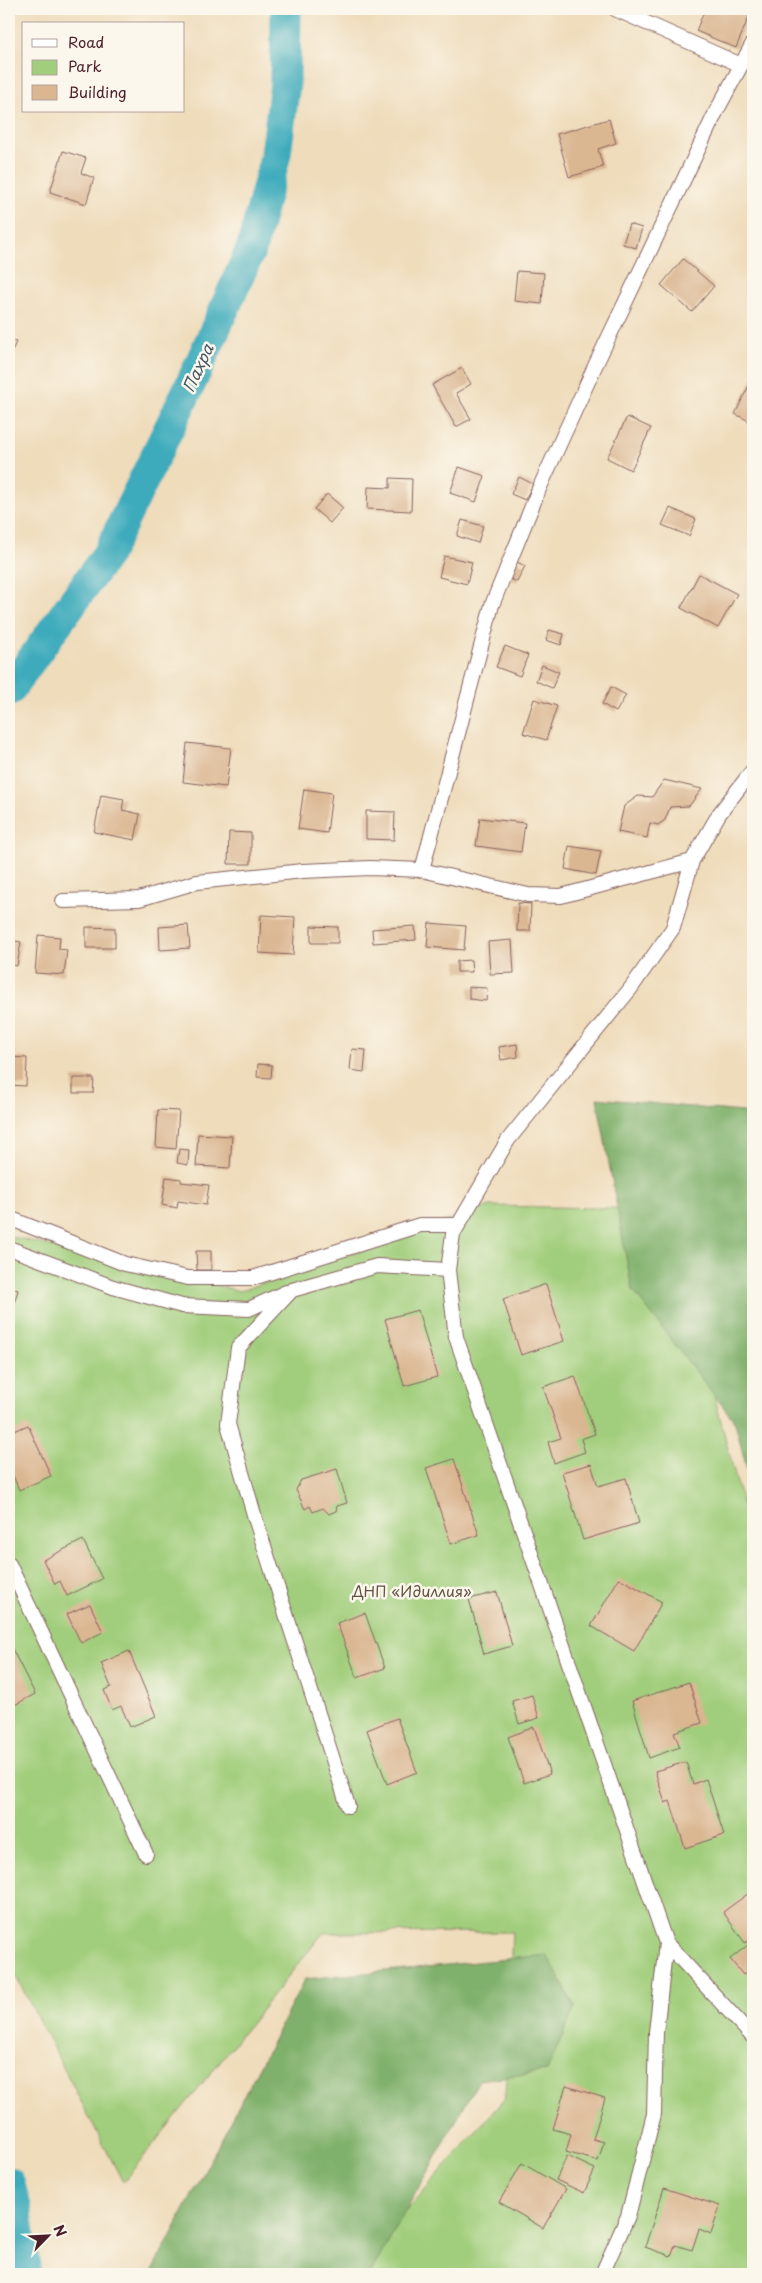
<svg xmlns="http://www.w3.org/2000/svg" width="762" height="2283" viewBox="0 0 762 2283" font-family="'Playpen Sans',sans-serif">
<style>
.green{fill:#a1ce7c;stroke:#767654}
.forest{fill:#80b16c;stroke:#65684c}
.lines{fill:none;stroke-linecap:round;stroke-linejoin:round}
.river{stroke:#3eabbc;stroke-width:31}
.building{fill:#dab691}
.street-casing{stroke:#84615d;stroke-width:16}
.street{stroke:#fff;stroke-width:14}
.labels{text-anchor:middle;stroke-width:5;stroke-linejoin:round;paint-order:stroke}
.park-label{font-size:15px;fill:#645443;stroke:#fbf7ec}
.water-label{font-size:16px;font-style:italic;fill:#455765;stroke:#fbf7ec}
</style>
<rect width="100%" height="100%" fill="#fbf7ec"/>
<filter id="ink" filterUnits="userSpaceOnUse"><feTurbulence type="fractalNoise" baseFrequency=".02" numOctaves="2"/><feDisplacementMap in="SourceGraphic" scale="10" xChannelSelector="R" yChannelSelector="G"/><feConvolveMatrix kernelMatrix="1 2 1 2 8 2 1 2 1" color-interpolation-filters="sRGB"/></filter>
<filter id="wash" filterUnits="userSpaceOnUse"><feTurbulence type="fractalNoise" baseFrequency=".0096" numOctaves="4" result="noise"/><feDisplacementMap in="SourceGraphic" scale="20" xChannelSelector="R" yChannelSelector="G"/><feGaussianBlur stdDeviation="1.12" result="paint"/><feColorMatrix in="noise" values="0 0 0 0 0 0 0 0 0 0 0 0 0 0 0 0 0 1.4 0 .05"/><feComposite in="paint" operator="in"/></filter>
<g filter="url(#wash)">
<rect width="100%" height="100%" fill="#efdcbb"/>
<path class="green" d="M490,1206L666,1209L753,1545V2274H351L505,2098L512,1932L323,1933L123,2182L9,1963V1236L240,1291Z"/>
<path class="forest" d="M597,1098L753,1113V1494L735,1422L632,1289Z
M547,1955L575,2007L547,2071L479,2080L370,2274H151L305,1979Z"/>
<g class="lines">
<path class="river" d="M9,691L108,553L191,383L252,247L276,154L285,83L286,9
M9,2182L16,2207L26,2274"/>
</g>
<g id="blocks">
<path class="building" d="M705,9H752L736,48L696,31Z
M609,119L616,143L598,149L603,167L569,177L557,134Z
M63,151L86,158L81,173L94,178L86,204L50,192Z
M629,224L642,228L636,248L623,244Z
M683,259L714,286L692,312L661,285Z
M517,271L544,273L542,304L514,301Z
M9,339L16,342L9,358Z
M462,368L471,384L456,393L471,419L456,427L432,385Z
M753,377V423L735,414Z
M627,417L651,428L631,470L607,458Z
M459,467L485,476L476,502L450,493Z
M519,477L533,484L525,500L511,494Z
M390,478L412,479L411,511L367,509L368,487L390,488Z
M327,494L343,508L330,523L314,509Z
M670,508L696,519L689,536L662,525Z
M462,520L483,526L478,543L457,536Z
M444,556L472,562L467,584L439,577Z
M515,561L525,566L517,582L507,577Z
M699,574L737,594L718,628L681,608Z
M549,630L564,634L561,645L546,640Z
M505,646L528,655L520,676L496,667Z
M542,665L559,672L552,688L536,681Z
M611,687L626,695L616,712L602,704Z
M534,699L557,706L546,740L523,733Z
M187,743L231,748L226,787L183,782Z
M664,780L702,789L689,806L670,807L665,820L658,825L650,823L647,838L618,832L624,806L638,796L652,797Z
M304,789L332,793L327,833L298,829Z
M101,795L124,799L122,810L140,814L135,840L94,832Z
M366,811L395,812L394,840L366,839Z
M480,818L525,823L521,852L476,846Z
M229,832L251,833V864H228Z
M569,846L601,851L596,875L565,869Z
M518,903L531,904L530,931H517Z
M261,915L295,917L293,955L259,953Z
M429,923L466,926L464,950L427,947Z
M188,925L190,948L160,950L159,927Z
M311,926L338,927V943H311Z
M415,926L416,940L373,943L372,929Z
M86,927L115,928V948H86Z
M38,935L60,937L59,949L67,950L64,975L35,973Z
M9,940L21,942L17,966L9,964Z
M512,940L514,973L490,974L488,942Z
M471,960L472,972H457V961Z
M469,987L487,988L486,1001L469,999Z
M517,1044L518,1057L501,1060L499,1047Z
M352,1049L366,1050L364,1072L350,1070Z
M9,1057L27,1058L26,1086L9,1085Z
M258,1064L272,1065L271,1078L257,1077Z
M73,1078H94L93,1093H73Z
M158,1110L179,1111L176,1149L156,1147Z
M198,1134L232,1136L230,1168L196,1166Z
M179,1149L189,1150L188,1165L177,1163Z
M166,1177L181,1179V1182L209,1185L206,1205L178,1201L177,1208L162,1205Z
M196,1251H211V1270H197Z
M546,1284L564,1341L521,1355L503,1299Z
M9,1287L18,1290L9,1321Z
M418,1310L437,1377L404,1386L385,1319Z
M575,1376L595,1434L581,1439L585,1452L554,1463L548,1442L561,1438L543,1387Z
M28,1425L51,1476L19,1490L9,1466V1429L10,1433Z
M454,1459L479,1535L451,1544L426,1468Z
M591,1464L598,1486L626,1478L639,1523L583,1540L562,1472Z
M337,1469L347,1503L337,1506L336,1511L329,1514L323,1508L313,1512L310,1506L305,1509L296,1490L301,1480Z
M83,1540L102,1579L67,1596L60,1581L55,1584L43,1560Z
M619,1578L662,1602L634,1651L591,1626Z
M497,1592L512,1646L484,1654L469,1599Z
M90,1604L103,1632L81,1643L67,1614Z
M365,1613L385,1668L357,1678L337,1623Z
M9,1643L35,1694L9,1708Z
M129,1651L156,1716L130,1727L121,1706L112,1710L104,1690L111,1687L101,1663Z
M689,1682L702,1723L674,1732L680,1747L649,1758L632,1701Z
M532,1695L539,1718L519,1724L512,1701Z
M397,1718L417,1772L387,1784L367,1730Z
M534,1727L550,1774L524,1783L508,1737Z
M686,1762L693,1784L706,1779L724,1835L685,1848L670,1801L665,1803L655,1771Z
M753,1890V1937L745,1943L723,1912Z
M753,1941V1967L743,1975L730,1959Z
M566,2086L605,2098L593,2139L604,2142L598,2161L566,2152L571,2134L553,2129Z
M567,2156L595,2169L584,2193L556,2180Z
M522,2163L566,2189L543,2228L499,2202Z
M664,2188L720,2206L711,2234L699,2229L692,2250L675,2245L671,2256L645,2247Z"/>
</g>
</g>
<g filter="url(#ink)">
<use href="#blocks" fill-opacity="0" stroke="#84615d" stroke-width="1"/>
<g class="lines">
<g class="street-casing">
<path id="street" d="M615,9L741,65
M753,770L719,814L692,861L673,928L631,988L508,1140L453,1234L448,1270L456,1337L666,1943L753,2037
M422,870L492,605L539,489L595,366L716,112L753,43
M63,901L139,899L197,882L303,871L370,868L422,870L528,895L561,896L692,861
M9,1218L125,1264L188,1278H253L420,1225H458
M9,1248L113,1287L182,1306L249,1309L286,1292
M9,1564L146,1854
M348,1806L255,1518L228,1424L238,1348L292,1290L377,1266L448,1270
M602,2274L628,2216L654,2114L656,2032L666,1943"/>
</g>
<use href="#street" class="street"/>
</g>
</g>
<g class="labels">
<g class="park-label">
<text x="412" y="1597">ДНП «Идиллия»</text>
</g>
<g class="water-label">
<text transform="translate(198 368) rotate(-65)" y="6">Пахра</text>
</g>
</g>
<rect width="762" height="2283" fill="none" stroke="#fbf7ec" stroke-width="30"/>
<rect x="22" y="22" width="162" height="90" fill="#fbf7ec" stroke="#b4a19f"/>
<rect x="32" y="39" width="25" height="8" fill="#ffffff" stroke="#b4a19f"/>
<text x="68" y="48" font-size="15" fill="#4a1f2b">Road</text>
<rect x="32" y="60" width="25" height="15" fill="#a1ce7c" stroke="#b4a19f"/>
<text x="68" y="72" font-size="15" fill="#4a1f2b">Park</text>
<rect x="32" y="85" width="25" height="15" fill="#dab691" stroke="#b4a19f"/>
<text x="68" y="98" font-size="15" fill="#4a1f2b">Building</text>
<g transform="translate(48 2236) rotate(66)" stroke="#fbf7ec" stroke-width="4" paint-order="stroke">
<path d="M0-4L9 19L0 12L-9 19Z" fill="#4a1f2b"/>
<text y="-8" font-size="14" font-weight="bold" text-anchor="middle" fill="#4a1f2b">N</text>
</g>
</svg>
